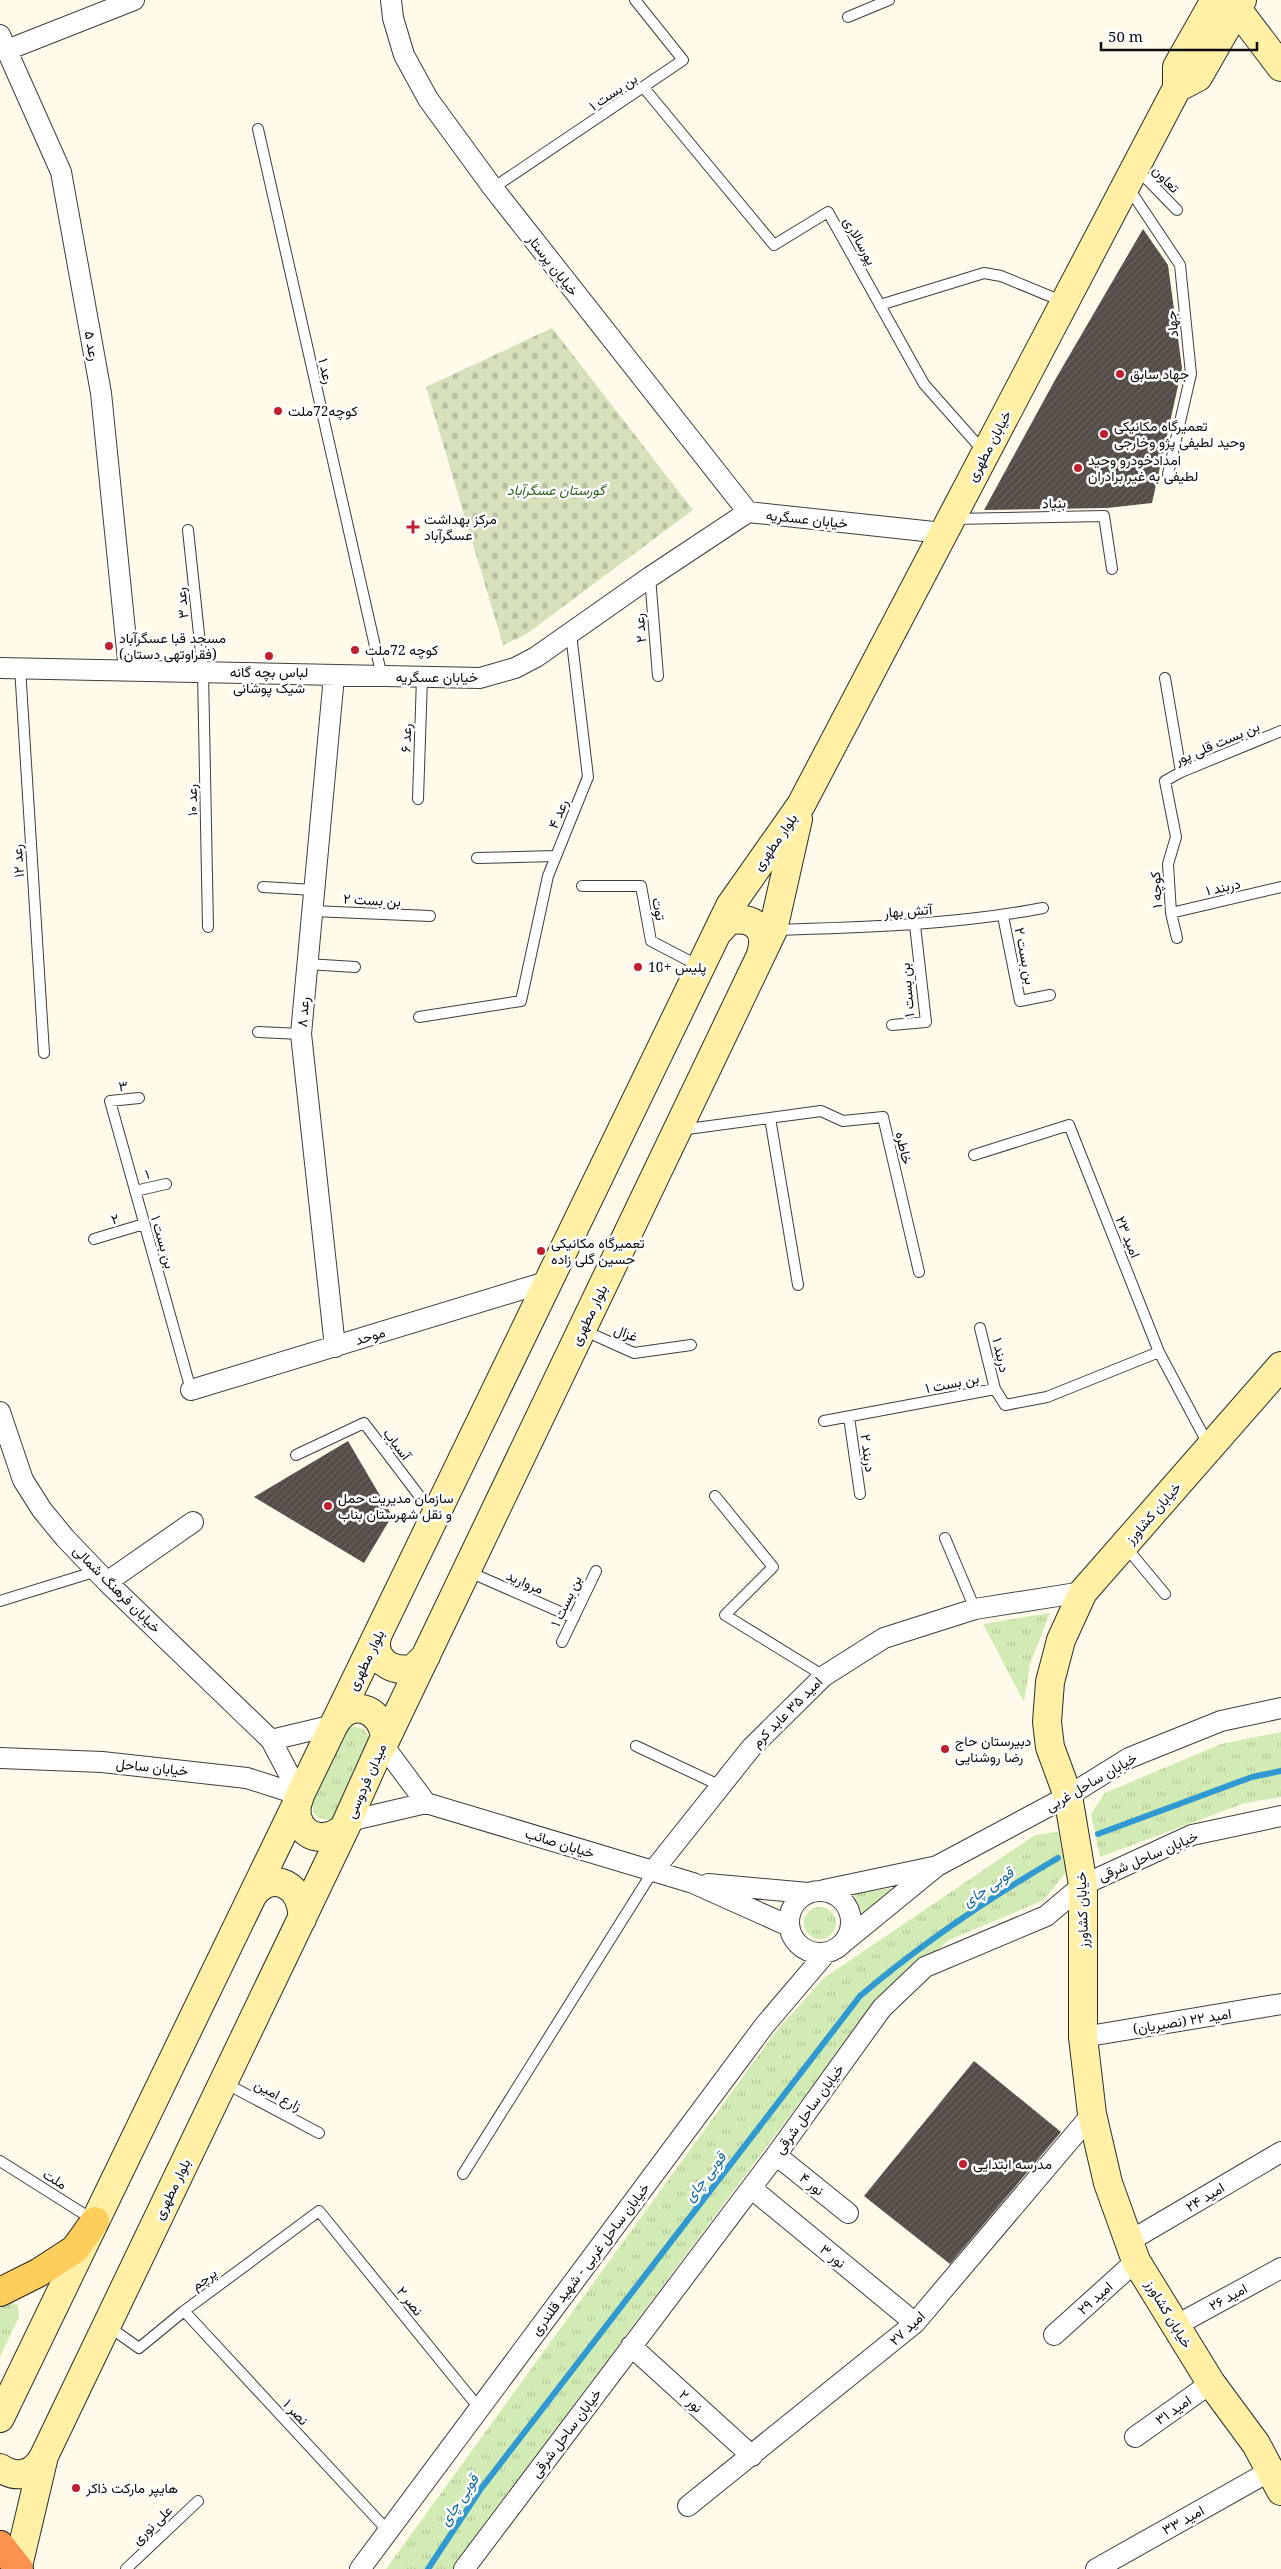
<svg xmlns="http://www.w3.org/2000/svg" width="1281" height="2569" viewBox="0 0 1281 2569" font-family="'Noto Serif',Vazirmatn,serif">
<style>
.grass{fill:url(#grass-tufts)}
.cemetery{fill:url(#cemetery-stones)}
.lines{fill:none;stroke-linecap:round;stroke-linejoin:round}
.stream{stroke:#3199d1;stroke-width:6}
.building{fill:url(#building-hatch)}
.lane-casing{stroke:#3e3e3e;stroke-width:12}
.street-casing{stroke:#3e3e3e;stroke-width:22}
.secondary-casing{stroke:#2d2d2d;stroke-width:30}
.primary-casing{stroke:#1c1c1c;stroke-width:30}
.highway-casing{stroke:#1c1c1c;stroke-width:30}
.lane{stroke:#fff;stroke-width:10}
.street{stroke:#fff;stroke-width:20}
.secondary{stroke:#fff0a5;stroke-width:28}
.primary{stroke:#fdce5b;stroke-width:28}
.highway{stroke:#f9934d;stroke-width:28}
.poi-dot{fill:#bf1f2f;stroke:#fff;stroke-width:2}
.labels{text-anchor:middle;stroke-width:5;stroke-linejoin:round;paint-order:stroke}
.street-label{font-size:14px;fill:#0b0b0b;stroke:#fff}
.poi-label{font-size:14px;fill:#0b0b0b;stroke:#fff;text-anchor:start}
.park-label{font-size:14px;font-style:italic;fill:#2d641a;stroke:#fff}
.water-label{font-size:15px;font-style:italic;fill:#1169a0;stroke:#fff}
</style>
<defs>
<pattern id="grass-tufts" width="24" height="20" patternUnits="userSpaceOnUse" patternTransform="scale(1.25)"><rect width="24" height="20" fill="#d2eab3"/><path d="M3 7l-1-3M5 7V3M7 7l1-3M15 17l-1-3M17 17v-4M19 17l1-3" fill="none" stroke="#b3c799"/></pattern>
<pattern id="cemetery-stones" width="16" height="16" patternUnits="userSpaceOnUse" patternTransform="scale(1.25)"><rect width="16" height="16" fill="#d6e0bb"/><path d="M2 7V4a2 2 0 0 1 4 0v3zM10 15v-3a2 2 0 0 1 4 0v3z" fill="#b6bf9f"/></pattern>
<pattern id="building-hatch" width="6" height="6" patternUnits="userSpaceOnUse" patternTransform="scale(1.25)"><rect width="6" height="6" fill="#544c47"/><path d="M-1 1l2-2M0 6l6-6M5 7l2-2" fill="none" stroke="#68615d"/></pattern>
</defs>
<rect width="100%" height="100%" fill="#fffaea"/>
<path class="grass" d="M1050,1613L1030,1664L1024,1702L983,1624Z
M353,1726L364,1729L371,1740L337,1814L332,1820L319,1818L313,1813L312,1799L346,1730Z
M1281,1732V1797L1245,1803L1100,1857L1091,1814L1105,1793L1221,1744Z
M1058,1832L1066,1872L1044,1900L949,1940L872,2006L480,2530L455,2569H386L774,2034L824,1978L1035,1835Z
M898,1887L863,1914L854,1894Z
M804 1923a16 16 0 1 1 32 0a16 16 0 1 1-32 0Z
M9,2302L18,2305L19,2317L0,2357V2305Z"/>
<path class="cemetery" d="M552,328L693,510L525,635L503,645L426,387Z"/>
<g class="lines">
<path class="stream" d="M1098,1834L1252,1777L1281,1771
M428,2569L480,2490L860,1996C921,1944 989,1898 1058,1858"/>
</g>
<path class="building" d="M1143,229L1168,265L1182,368L1152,503L1107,508L984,510L1055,380Z
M348,1441L392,1516L364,1563L254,1497Z
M974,2061L1061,2132L950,2264L864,2196Z"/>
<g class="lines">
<g class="lane-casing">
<path id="lane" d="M848,17L889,0
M644,88L774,245L828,212L924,384L985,453
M258,129L382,677
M1136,168L1177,210
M1128,187L1180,265L1191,374L1168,474
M493,188L683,60L635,0
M880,305L984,273L1001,276L1064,302
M953,519L1104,516L1112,569
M188,530L203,672L208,927
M650,577L658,676
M20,667L44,1053
M1165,678L1181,772
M418,799L422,678
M477,858L556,856
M582,886H641L651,941L699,966
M263,887L314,890
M312,911L430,916
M1171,913L1281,887
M1003,916L1020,1001L1050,995
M774,930C864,927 954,925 1043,908
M1177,938L1171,913L1168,864L1176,837L1165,781L1181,772L1281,731
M307,964L355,967
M419,1017L521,1001L548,876L588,777L571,634
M892,1025L926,1022L915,925
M258,1032L301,1034
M139,1098L110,1101L191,1390
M770,1118L798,1285
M680,1130L821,1111L843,1121L883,1117L919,1272
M974,1155L1069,1125L1159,1352L1209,1446
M135,1191L166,1184
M94,1239L144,1224
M980,1328L995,1389
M583,1330L634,1353L691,1345
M849,1417L860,1494
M824,1421L995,1389L1005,1405L1047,1397L1159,1352
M296,1455L364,1423L433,1514
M715,1496L773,1567L725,1615L824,1676
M945,1538L975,1609
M1125,1546L1165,1594
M467,1571L574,1618
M0,1601L97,1571
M562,1642L596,1571
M636,1746L721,1786
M225,2083L319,2133
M0,2161L95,2221
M463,2174L653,1871
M184,2311L388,2531
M108,2326L139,2348L184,2311L319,2211L479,2408
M126,2569L198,2501"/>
</g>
<g class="street-casing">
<path id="street" d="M391,0L393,18L404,55L428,99L493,188L748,512
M0,35L61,172L101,393L129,670
M7,50L134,0
M0,668L480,678L515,668L536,657L650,577L748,512L943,533
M334,676L301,1034L335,1347
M191,1390L549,1281
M0,1412L23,1480L42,1510L65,1538L107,1582L271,1740L300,1795
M107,1582L193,1522
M271,1740L334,1725
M383,1745L426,1803
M0,1758L102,1762L247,1778L300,1795
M349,1821L426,1803L693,1883L789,1926
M653,1871L751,1748L824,1676L884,1638L975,1609L1083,1592
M708,1884L808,1893
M824,1890L933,1867
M789 1922a31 31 0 1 1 62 0a31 31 0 1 1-62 0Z
M844,1942L937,1866L1068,1796L1129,1758L1221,1721L1281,1708
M1083,2037L1281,2004
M776,2155L848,2213
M751,2188L915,2323
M1128,2242L1281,2152
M1175,2326L1281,2268
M1054,2335L1136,2261
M631,2346L752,2456
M1135,2437L1211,2383
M688,2506L915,2323L1092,2114
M360,2569L764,2026L826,1953
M464,2569L776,2155L882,2008L925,1967L1046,1916L1083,1885L1192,1835L1281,1816
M1096,2569L1270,2471"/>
</g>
<g class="secondary-casing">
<path id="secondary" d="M1237,9L1281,67
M1177,88L1198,77L1242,0
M717,933L728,921C753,915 769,929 761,954
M1281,1366L1083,1592L1061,1640L1050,1682L1047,1722L1050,1747L1068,1796L1083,1885V2037L1092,2114L1108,2183L1136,2261L1211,2383L1256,2444L1281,2491
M378,1634C369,1658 391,1674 414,1668L426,1656
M334,1725C349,1697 381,1707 385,1737L344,1828C317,1851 286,1827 300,1795L730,906L801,805L1177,88V67L1215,0
M383,1745L773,930L798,819
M252,1896C272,1867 305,1887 302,1919
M0,2418L299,1799
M0,2468C18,2480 35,2474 44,2456
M18,2566L44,2456L348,1822"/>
</g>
<g class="primary-casing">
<path id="primary" d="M0,2292L38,2273L75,2249L95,2221"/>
</g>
<g class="highway-casing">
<path id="highway" d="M0,2545L19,2569"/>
</g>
<use href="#lane" class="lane"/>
<use href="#street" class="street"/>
<use href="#secondary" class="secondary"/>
<use href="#primary" class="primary"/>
<use href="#highway" class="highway"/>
</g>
<g class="poi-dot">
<circle cx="1120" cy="374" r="5"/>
<circle cx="278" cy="411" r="5"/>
<circle cx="1104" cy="434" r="5"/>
<circle cx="1078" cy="468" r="5"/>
<path d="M410.5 519.5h5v5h5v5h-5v5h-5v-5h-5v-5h5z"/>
<circle cx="109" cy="646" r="5"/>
<circle cx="355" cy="650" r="5"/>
<circle cx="269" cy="656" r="5"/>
<circle cx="638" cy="967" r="5"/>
<circle cx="541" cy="1251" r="5"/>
<circle cx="328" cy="1506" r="5"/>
<circle cx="945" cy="1749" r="5"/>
<circle cx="963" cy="2164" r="5"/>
<circle cx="76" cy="2488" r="5"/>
</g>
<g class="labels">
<g class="street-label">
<text transform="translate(613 92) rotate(-34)" y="5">بن بست ۱</text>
<text transform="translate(1166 179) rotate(46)" y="5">تعاون</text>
<text transform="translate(860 241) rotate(61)" y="5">پورسالاری</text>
<text transform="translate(553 265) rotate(52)" y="5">خیابان پرستار</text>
<text transform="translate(1172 324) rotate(-96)" y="5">جهاد</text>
<text transform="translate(92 346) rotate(80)" y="5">رعد ۵</text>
<text transform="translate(326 371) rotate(77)" y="5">رعد ۱</text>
<text transform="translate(989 446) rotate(-62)" y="5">خیابان مطهری</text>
<text transform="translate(1054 503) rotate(-1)" y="5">بنیاد</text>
<text transform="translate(807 519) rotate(6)" y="5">خیابان عسگریه</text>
<text transform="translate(182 603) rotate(-96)" y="5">رعد ۳</text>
<text transform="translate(640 628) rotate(-95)" y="5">رعد ۲</text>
<text x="437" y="682">خیابان عسگریه</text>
<text transform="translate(406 738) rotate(-88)" y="5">رعد ۶</text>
<text transform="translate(1217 743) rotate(-23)" y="5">بن بست قلی پور</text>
<text transform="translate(192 800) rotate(-91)" y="5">رعد ۱۰</text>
<text transform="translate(558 814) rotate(-68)" y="5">رعد ۴</text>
<text transform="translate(775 842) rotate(-55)" y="5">بلوار مطهری</text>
<text transform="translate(18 861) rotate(-94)" y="5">رعد ۱۲</text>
<text transform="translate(1223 887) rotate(-13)" y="5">دربند ۱</text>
<text transform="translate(1156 890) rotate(-93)" y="5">کوچه ۱</text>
<text transform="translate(372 900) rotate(3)" y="5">بن بست ۲</text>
<text transform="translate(659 909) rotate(79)" y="5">توت</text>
<text transform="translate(908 911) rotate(-4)" y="5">آتش بهار</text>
<text transform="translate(1025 956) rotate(79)" y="5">بن بست ۲</text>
<text transform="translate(907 990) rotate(-95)" y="5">بن بست ۱</text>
<text transform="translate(303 1012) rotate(-85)" y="5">رعد ۸</text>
<text transform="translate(123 1086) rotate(-6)" y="5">۳</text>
<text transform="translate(904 1148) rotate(77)" y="5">خاطره</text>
<text transform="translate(147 1174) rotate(-13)" y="5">۱</text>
<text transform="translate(115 1219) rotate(-16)" y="5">۲</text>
<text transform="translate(1128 1237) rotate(68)" y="5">امید ۲۳</text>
<text transform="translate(163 1242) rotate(74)" y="5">بن بست ۱</text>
<text transform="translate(589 1315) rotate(-64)" y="5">بلوار مطهری</text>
<text transform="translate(626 1333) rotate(21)" y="5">غزال</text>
<text transform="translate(370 1336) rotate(-17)" y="5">موحد</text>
<text transform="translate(1001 1355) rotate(77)" y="5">دربند ۱</text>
<text transform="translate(952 1383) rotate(-11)" y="5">بن بست ۱</text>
<text transform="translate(397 1444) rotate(53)" y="5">آسیاب</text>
<text transform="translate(868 1453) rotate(82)" y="5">دربند ۲</text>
<text transform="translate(1153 1513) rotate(-49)" y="5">خیابان کشاورز</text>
<text transform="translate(525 1582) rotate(23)" y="5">مروارید</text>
<text transform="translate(117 1589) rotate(45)" y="5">خیابان فرهنگ شمالی</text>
<text transform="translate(566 1601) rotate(-65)" y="5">بن بست ۱</text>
<text transform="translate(366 1660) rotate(-64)" y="5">بلوار مطهری</text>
<text transform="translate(787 1712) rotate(-45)" y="5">امید ۳۵ عابد کرم</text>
<text transform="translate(152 1767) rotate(6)" y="5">خیابان ساحل</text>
<text transform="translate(366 1781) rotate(-66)" y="5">میدان فردوسی</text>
<text transform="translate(1091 1782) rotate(-30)" y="5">خیابان ساحل غربی</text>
<text transform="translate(560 1843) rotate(17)" y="5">خیابان صائب</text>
<text transform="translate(1148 1856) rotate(-23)" y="5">خیابان ساحل شرقی</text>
<text transform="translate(1082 1910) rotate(-92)" y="5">خیابان کشاورز</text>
<text transform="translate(1182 2021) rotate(-9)" y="5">امید ۲۲ (نصیریان)</text>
<text transform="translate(278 2095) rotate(28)" y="5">زارع امین</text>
<text transform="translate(809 2109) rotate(-54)" y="5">خیابان ساحل شرقی</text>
<text transform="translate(55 2179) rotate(32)" y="5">ملت</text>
<text transform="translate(812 2184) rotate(39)" y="5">نور ۴</text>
<text transform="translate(172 2189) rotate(-64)" y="5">بلوار مطهری</text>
<text transform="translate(1205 2197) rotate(-31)" y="5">امید ۲۴</text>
<text transform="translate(833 2256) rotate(40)" y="5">نور ۳</text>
<text transform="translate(590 2259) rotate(-53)" y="5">خیابان ساحل غربی - شهید قلندری</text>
<text transform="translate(204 2279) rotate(-36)" y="5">پرچم</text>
<text transform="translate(1228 2297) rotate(-29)" y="5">امید ۲۶</text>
<text transform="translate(1095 2298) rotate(-42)" y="5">امید ۲۹</text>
<text transform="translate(410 2301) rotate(51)" y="5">نصر ۲</text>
<text transform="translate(1169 2314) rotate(59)" y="5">خیابان کشاورز</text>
<text transform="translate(907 2328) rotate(-43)" y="5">امید ۲۷</text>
<text transform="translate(691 2401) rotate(42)" y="5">نور ۲</text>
<text transform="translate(1173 2410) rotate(-35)" y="5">امید ۳۱</text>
<text transform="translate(296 2412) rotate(47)" y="5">نصر ۱</text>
<text transform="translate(566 2433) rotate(-53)" y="5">خیابان ساحل شرقی</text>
<text transform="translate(1183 2520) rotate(-29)" y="5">امید ۳۳</text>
<text transform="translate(152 2525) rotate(-44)" y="5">علی نوری</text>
</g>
<g class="poi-label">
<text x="1130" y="379">جهاد سابق</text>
<text x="288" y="416">کوچه72ملت</text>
<text x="1114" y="431">تعمیرگاه مکانیکی<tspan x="1114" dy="16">وحید لطیفی پژو وخارجی</tspan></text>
<text x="1088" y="465">امدادخودرو وحید<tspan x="1088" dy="16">لطیفی به غیر برادران</tspan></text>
<text x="424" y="524">مرکز بهداشت<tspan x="424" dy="16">عسگرآباد</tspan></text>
<text x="119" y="643">مسجد قبا عسگرآباد<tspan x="119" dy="16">(فقراوتهی دستان)</tspan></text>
<text x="365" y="655">کوچه 72ملت</text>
<text x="269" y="677" text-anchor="middle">لباس بچه گانه<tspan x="269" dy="16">شیک پوشانی</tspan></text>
<text x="648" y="972">پلیس +10</text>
<text x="551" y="1248">تعمیرگاه مکانیکی<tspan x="551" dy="16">حسین گلی زاده</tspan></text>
<text x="338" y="1503">سازمان مدیریت حمل<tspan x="338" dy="16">و نقل شهرستان بناب</tspan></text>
<text x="955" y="1746">دبیرستان حاج<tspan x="955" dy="16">رضا روشنایی</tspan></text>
<text x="973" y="2169">مدرسه ابتدایی</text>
<text x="86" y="2493">هایپر مارکت ذاکر</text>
</g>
<g class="park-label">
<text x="556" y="495">گورستان عسگرآباد</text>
</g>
<g class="water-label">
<text transform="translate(988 1887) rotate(-34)" y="5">قوبی چای</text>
<text transform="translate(705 2177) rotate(-52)" y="5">قوبی چای</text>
<text transform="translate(459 2500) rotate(-56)" y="5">قوبی چای</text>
</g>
</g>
<path d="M1101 42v8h156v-8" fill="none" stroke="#0b0b0b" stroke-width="2.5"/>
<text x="1108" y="42" font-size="15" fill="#0b0b0b" stroke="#ffffff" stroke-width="4" paint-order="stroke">50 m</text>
</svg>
